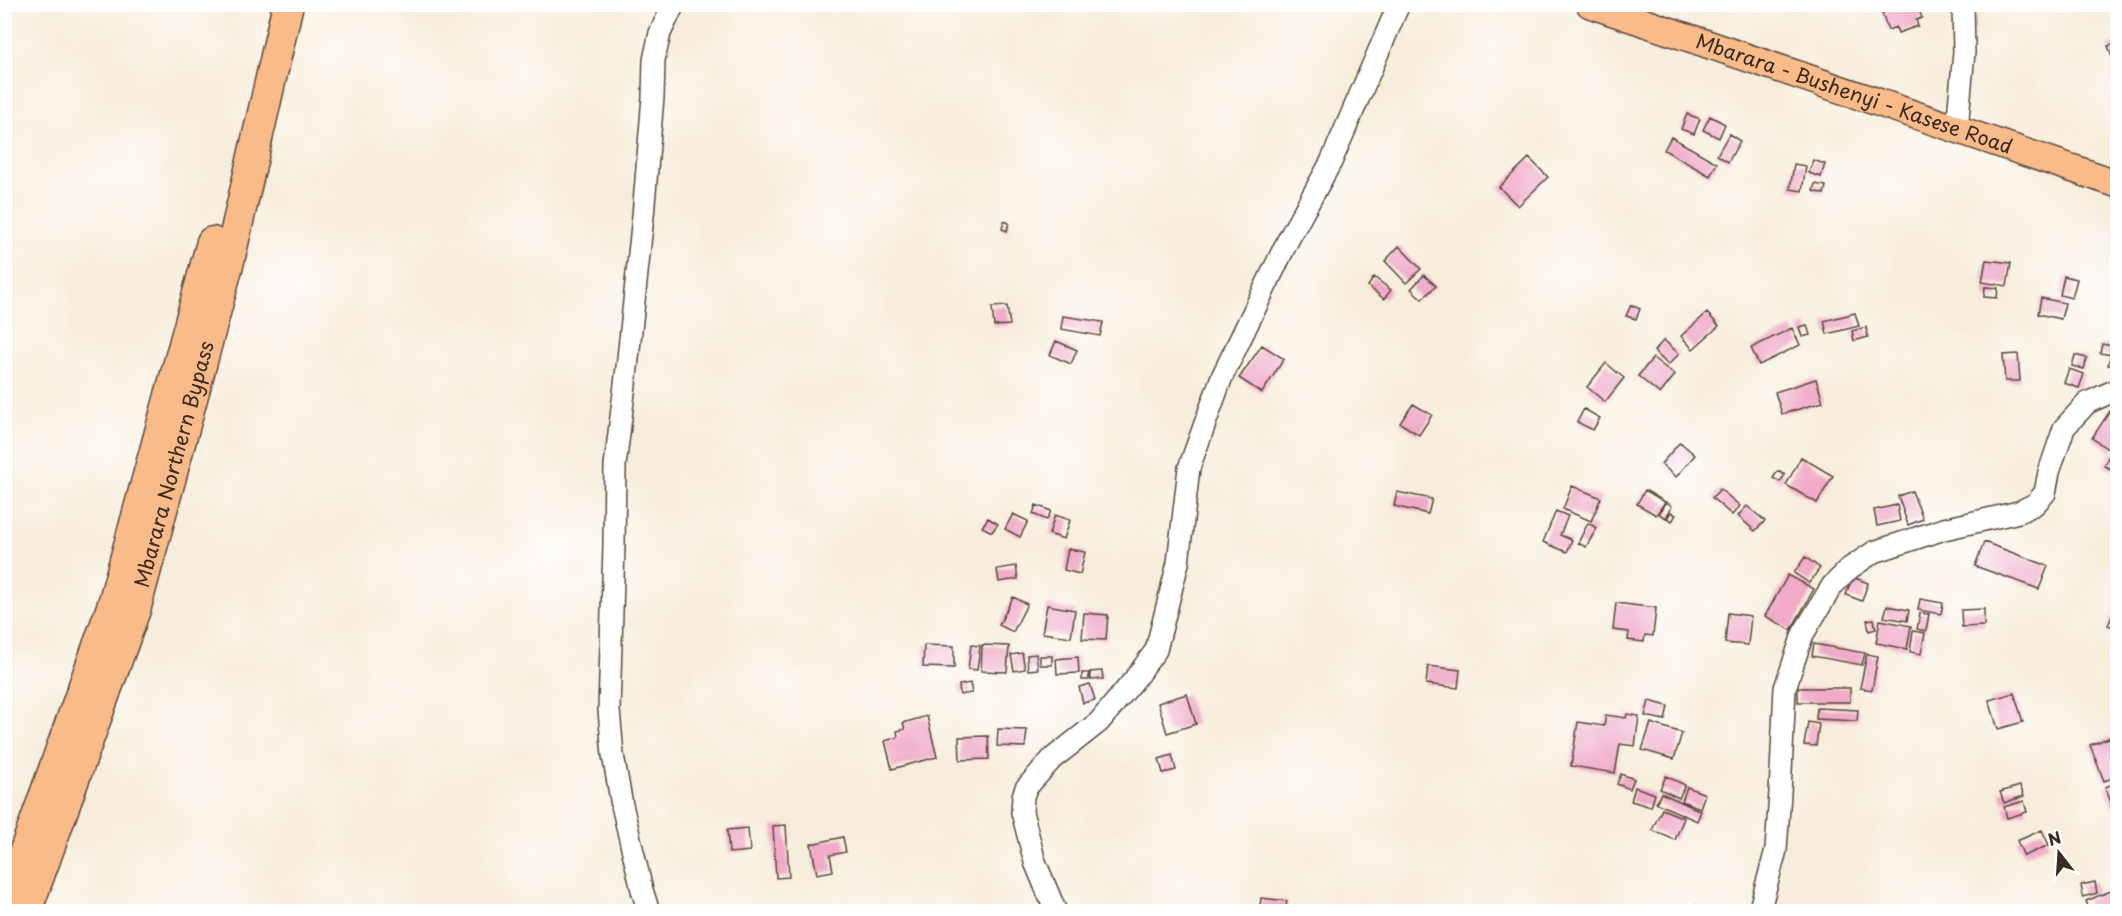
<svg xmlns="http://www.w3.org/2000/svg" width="2122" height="916" viewBox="0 0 2122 916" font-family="'Playpen Sans',sans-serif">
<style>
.building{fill:#efabc7}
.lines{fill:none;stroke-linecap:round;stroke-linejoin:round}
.minor-casing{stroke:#57473a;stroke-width:24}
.major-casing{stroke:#57473a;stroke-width:30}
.highway-casing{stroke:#57473a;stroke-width:33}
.minor{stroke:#fff;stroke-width:21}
.major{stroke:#fabb8b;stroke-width:27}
.highway{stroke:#fabb8b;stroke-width:30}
.labels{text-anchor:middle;stroke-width:4.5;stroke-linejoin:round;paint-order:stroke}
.street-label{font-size:20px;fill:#3b2a1e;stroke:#fff}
</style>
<rect width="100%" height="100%" fill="#fff"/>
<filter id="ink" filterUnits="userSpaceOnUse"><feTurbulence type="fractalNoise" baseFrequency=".0167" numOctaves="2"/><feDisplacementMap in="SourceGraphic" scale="12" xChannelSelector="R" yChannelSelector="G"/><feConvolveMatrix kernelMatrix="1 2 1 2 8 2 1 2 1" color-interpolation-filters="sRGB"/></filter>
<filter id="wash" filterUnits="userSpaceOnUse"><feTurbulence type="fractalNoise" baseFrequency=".008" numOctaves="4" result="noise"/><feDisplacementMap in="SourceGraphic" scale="24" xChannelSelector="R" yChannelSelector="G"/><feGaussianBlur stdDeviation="1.35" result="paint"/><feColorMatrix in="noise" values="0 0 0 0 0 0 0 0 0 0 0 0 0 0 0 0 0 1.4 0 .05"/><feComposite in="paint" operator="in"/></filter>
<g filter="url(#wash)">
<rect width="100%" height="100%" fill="#f7eddc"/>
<g id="blocks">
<path class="building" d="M1903,4H1917L1922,18L1916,20L1918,26L1898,33L1896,27L1888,30L1882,13Z
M2118,43V55L2112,57L2108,46Z
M1687,114L1700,119L1694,134L1681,129Z
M1710,116L1725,124L1719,138L1703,130Z
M1729,134L1740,141L1728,162L1717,155Z
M1671,137L1717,163L1710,176L1664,150Z
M1529,158L1548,177L1518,206L1499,187Z
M1813,160L1825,164L1821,177L1809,173Z
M1794,164L1806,166L1802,191L1790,189Z
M1815,184L1826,186L1824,194L1813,191Z
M1004,221L1009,223L1007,231L1002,229Z
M1399,246L1421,269L1406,283L1385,261Z
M1986,260L2011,263L2007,286L1982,282Z
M1424,275L1436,286L1422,299L1411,289Z
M2064,276L2077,279L2072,298L2060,295Z
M1374,277L1391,290L1384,299L1368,286Z
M1985,287L1998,288L1997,298L1984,297Z
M2041,298L2065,303L2061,319L2038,314Z
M1631,305L1640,309L1636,319L1626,316Z
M1007,306L1010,325L994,326L992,307Z
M2114,310H2118V319H2113Z
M1707,313L1719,326L1693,349L1681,336Z
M1855,313L1859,326L1827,334L1824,321Z
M1063,316L1103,322L1100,336L1061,329Z
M1807,325L1810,335L1802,337L1799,327Z
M1866,327L1868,337L1854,341L1852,331Z
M1792,328L1800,345L1759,365L1751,348Z
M1664,340L1679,354L1668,365L1654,351Z
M1056,341L1077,350L1071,364L1050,355Z
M2102,344L2118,347V356L2100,353Z
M1262,345L1284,359L1262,393L1239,378Z
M2018,354L2020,381H2005L2003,355Z
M2075,355L2087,358L2084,369L2072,366Z
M1653,358L1675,375L1660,394L1638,376Z
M2110,358L2118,360V367L2108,365Z
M1606,363L1624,378L1605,402L1587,387Z
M2069,369L2084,374L2079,388L2064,383Z
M1816,379L1823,402L1782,414L1775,392Z
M1413,404L1432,415L1419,435L1400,423Z
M1584,409L1600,418L1593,430L1577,422Z
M2110,411L2118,417V444L2112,452L2092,438Z
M1680,442L1695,455L1676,477L1661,464Z
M2110,453L2118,456V472L2104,466Z
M1801,457L1833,476L1817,503L1786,485Z
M1778,471L1785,475L1780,482L1773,478Z
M1572,486L1601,498L1591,521L1563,509Z
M1720,489L1740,506L1732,515L1712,498Z
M1645,490L1665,502L1656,515L1637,504Z
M1912,491L1923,519L1908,525L1898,496Z
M1397,492L1432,499L1428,514L1394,506Z
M1666,502L1672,506L1666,518L1659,514Z
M1036,505L1051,511L1047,520L1033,514Z
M1897,505L1900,521L1877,526L1874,510Z
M1747,506L1765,521L1755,531L1738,516Z
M1556,511L1568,516L1560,535L1572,540L1567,552L1543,542Z
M1671,512L1676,515L1672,521L1667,518Z
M1013,514L1028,521L1020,537L1005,529Z
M1055,515L1070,520L1064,539L1049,534Z
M988,518L998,524L992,532L982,527Z
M1588,523L1597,528L1586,547L1578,543Z
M1984,542L2048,566L2039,589L1975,566Z
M1068,549L1085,552L1080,574L1064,570Z
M1805,557L1820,568L1809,583L1794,573Z
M1016,566L1018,579L999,582L997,569Z
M1788,575L1814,589L1791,630L1765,616Z
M1852,577L1868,583L1862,601L1846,595Z
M1013,597L1027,604L1013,632L999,625Z
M1920,599L1943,603L1941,614L1918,610Z
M1616,603L1656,608L1653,636L1645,635L1644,642L1628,640L1629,632L1613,630Z
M2118,604V629L2108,625Z
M1047,605L1075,610L1071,637L1042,633Z
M1887,606L1909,610L1907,621L1884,617Z
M1984,609V626L1962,627L1961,610Z
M1084,613L1108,615L1106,640L1082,639Z
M1728,613L1751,616L1748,645L1725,643Z
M1920,613L1929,614L1926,631L1917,629Z
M1874,619L1876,629L1869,631L1867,620Z
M1880,620L1911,626L1907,649L1876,643Z
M1913,631L1925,633L1921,654L1910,652Z
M1814,644L1865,653L1862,665L1812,656Z
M924,645L954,646V668L923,667Z
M971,645L980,646L977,670L968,669Z
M982,645L1009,646L1007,672L981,671Z
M1022,653L1025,669L1014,671L1011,655Z
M1036,654L1038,669L1028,670L1027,655Z
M1867,654L1878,656L1872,690L1860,688Z
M1040,656H1052V665H1040Z
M1078,657L1079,673L1057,674L1056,659Z
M1428,666L1460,670L1458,688L1426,684Z
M1102,671L1103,679L1091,680L1090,672Z
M1082,673H1089V680H1082Z
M970,683L972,693L960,695L959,685Z
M1090,684L1095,700L1083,703L1079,687Z
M1798,688H1850V702H1798Z
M2014,693L2023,722L1998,729L1989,700Z
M1187,694L1196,724L1167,733L1158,703Z
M1649,701L1668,706L1665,720L1645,716Z
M1817,708L1858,710L1857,721L1816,719Z
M1627,714L1639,716L1635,746L1620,744L1615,773L1571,766L1578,722L1604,726L1606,715L1626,718Z
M927,716L937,757L892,769L885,741L898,737L897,731L905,729L903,723Z
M1808,722L1819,724L1816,746L1804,745Z
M1651,723L1682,733L1674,759L1642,750Z
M2118,728V742L2112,730Z
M998,729L1027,730L1025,747L997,746Z
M988,736L989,759L960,760L959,737Z
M2111,737L2118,755V776L2104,781L2090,745Z
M1172,755L1176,770L1163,773L1159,759Z
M1621,774L1634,779L1630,789L1617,784Z
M1666,776L1685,785L1679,798L1660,789Z
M2118,782V808L2114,810L2105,787Z
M2020,786L2024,796L2004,803L2000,792Z
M1635,787L1655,794L1651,807L1631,801Z
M1687,787L1705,794L1700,808L1682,801Z
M1661,793L1701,811L1697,821L1656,803Z
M2024,801L2027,812L2007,818L2004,807Z
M1662,809L1684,818L1675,840L1652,830Z
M786,825L789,877L776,878L773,826Z
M748,828L750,851L729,853L727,830Z
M2042,830L2049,845L2024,856L2017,841Z
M843,837L846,852L830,855L833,871L817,874L811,844Z
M2095,882L2097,893L2083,897L2081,885Z
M2118,888V912H2090L2086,901Z
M1261,898L1287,901L1285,912H1259Z
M1696,905L1708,912H1692Z"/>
</g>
</g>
<g filter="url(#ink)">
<use href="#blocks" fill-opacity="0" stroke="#57473a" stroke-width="1.5"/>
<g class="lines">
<g class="minor-casing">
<path id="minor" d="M1957,129L1964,52L1963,4
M649,912L642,890L622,805L613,755L609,710L614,546L615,466L627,368L643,216L653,97L654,60L660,33L674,4
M1056,912L1035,862L1022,812L1023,796L1026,788L1052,759L1099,722L1134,680L1156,650L1178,563L1189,468L1221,379L1288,240L1331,162L1399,4
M1759,912L1776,850L1780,793L1785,688L1803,634L1832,586L1850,568L1874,552L1944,529L2019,512L2035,504L2045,493L2049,472L2064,428L2087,403L2118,389"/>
</g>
<g class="major-casing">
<g id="major">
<path id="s1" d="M1590,4L2118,184"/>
</g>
</g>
<g class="highway-casing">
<g id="highway">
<path d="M4,909L113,604L212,242"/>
<path id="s2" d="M26,912L135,610L229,261L288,4"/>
</g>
</g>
<use href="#minor" class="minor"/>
<use href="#major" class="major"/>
<use href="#highway" class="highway"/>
</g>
</g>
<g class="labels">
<g class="street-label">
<text dy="7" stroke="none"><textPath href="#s1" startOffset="279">Mbarara - Bushenyi - Kasese Road</textPath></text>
<text dy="7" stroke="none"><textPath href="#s2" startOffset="472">Mbarara Northern Bypass</textPath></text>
</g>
</g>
<rect width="2122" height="916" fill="none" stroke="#fff" stroke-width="24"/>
<g transform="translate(2059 853) rotate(343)" stroke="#ffffff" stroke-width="4.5" paint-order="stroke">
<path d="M0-4.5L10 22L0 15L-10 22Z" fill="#3b2a1e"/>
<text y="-9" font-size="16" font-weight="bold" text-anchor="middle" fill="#3b2a1e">N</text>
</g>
</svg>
